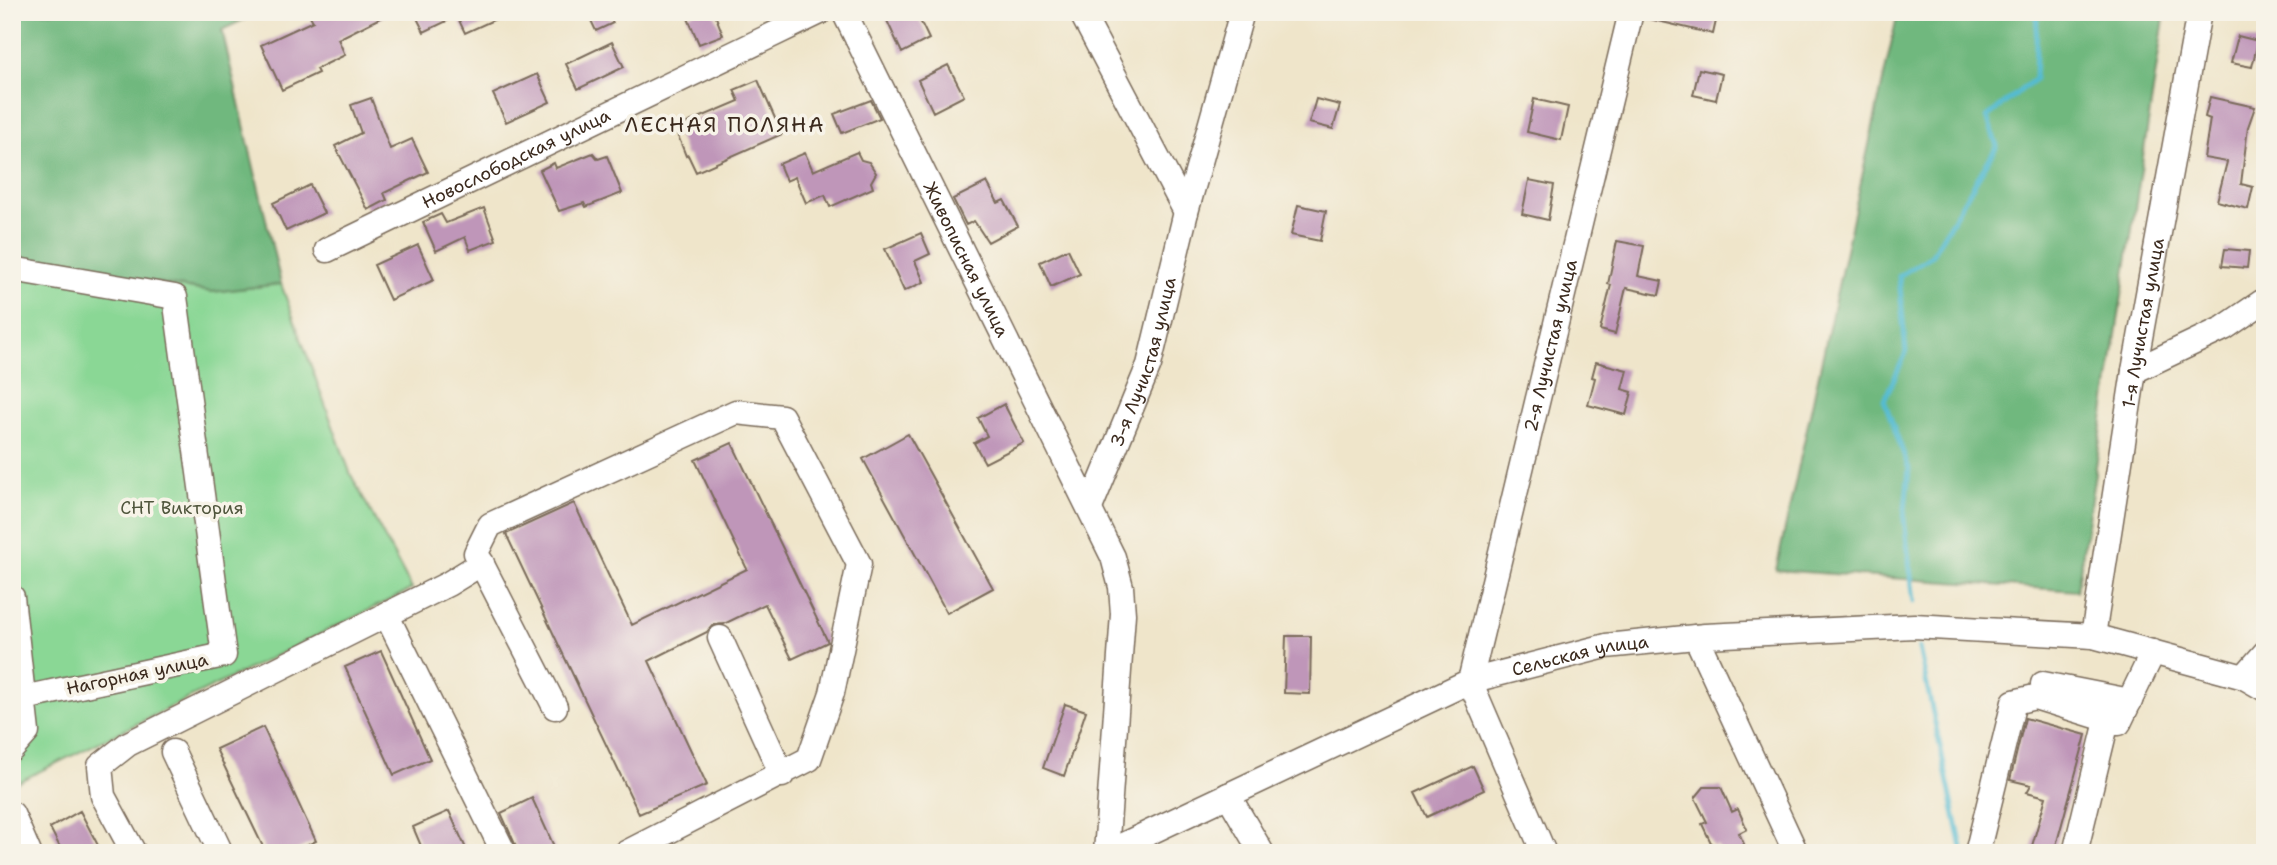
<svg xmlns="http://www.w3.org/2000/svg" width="2277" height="865" viewBox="0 0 2277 865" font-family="'Shantell Sans',sans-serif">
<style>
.green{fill:#8ad795;stroke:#62805a;stroke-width:2}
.forest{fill:#6fb87e;stroke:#55714e;stroke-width:2}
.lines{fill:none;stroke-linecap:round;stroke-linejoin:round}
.stream{stroke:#54bbd1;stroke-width:5}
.building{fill:#bf96b9}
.minor-casing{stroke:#7a6b5a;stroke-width:27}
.minor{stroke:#fff;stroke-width:24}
.labels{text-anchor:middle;stroke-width:7;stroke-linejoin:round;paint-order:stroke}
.street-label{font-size:18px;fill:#3b2a1e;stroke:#f7f3e8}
.park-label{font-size:18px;fill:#4f553c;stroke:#f7f3e8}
.quarter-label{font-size:21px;letter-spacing:2px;fill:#3b2a1e;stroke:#f7f3e8}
</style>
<rect width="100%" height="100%" fill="#f7f3e8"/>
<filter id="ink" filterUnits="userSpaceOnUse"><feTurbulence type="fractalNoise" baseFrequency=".0143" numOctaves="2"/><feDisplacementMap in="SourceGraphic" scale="14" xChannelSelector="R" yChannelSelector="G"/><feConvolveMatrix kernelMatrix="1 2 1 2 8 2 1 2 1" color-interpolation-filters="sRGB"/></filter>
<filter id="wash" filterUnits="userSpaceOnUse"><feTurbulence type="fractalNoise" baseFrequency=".00686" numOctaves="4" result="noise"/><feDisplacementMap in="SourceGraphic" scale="28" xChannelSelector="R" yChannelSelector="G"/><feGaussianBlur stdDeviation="1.57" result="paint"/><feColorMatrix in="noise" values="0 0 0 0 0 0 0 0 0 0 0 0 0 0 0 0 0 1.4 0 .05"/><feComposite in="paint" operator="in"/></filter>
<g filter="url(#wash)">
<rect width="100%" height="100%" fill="#efe5ca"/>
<path class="green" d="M12,258L212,292L281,284L351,475L412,589L12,785Z"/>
<path class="forest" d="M12,12H259L222,30L281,284L212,292L12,258Z
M1898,12H2165L2077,591L1776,570Z"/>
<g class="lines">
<path class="stream" d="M1914,601L1904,519L1909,469L1884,400L1906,353L1899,276L1931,256L1997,146L1987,117L2035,79L2037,12
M1919,648L1963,853"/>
</g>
<g id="blocks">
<path class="building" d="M318,12H392L338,39L345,55L316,69L318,73L282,90L261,45L313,21L310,16Z
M414,12H511L465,33L457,16L424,32Z
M587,12H607L613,23L596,31Z
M696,12H714L723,35L699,44L687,16Z
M883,12H916L929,39L902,53Z
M1646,12H1718L1713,34L1645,18Z
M2238,36L2258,41L2252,67L2231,63Z
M612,42L624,67L578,89L566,64Z
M948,65L964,96L933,112L918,80Z
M1699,69L1722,74L1716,100L1693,95Z
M537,74L550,102L506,122L493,94Z
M758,80L782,134L696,172L688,155L686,156L675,128L739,101L734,90Z
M2210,97L2255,107L2248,127L2241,184L2253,187L2248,209L2217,201L2227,162L2204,158L2210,119L2205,117Z
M371,98L390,149L412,139L428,172L384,193L387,200L368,210L335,146L361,133L351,105Z
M1316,99L1340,105L1333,129L1309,123Z
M1534,99L1568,107L1561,140L1527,132Z
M871,100L880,118L842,133L834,114Z
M857,152L861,160L869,162L876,173L871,182L873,188L830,207L825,195L806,203L795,177L786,181L779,164L805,153L813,171Z
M593,153L598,159L607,156L622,193L586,207L584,203L559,211L540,170L554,163L556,168Z
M1529,180L1554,185L1548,220L1522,214Z
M987,182L998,203L1004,200L1018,226L988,242L974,221L966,225L953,199Z
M310,185L324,213L286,231L273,203Z
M1298,205L1326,211L1320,241L1291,235Z
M484,208L496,240L470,250L465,237L436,251L423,222L441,214L446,223Z
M921,233L930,254L915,261L924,282L904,291L885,249Z
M1617,241L1644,246L1638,276L1662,281L1659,295L1626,288L1615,334L1600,330L1611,285L1608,284Z
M418,245L434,280L390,300L374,265Z
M1068,249L1080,274L1051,287L1040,262Z
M2225,249L2249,251L2247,268L2222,266Z
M1596,362L1627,370L1622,389L1632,392L1626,415L1588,405L1595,378L1592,377Z
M1004,404L1024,443L985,463L974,443L987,436L978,418Z
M908,434L993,588L947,613L863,459Z
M732,443L828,642L792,659L765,604L724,624L713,625L707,632L649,661L707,785L639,814L506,534L574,503L632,625L747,569L695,460Z
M1286,636H1311L1310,694L1284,693Z
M381,651L430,759L394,775L345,667Z
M1065,704L1086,711L1064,776L1043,768Z
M2025,718L2086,735L2054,853H2030L2046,797L2027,792L2031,785L2010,780Z
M263,727L316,841L291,853H266L216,749Z
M1473,766L1484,790L1427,817L1415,793Z
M1704,787H1721L1732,812L1738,809L1747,829L1739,833L1748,853H1721L1717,845L1713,847L1702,824L1707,822L1695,798Z
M532,798L557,853H519L501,813Z
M80,811L102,853H63L50,828Z
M449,811L468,853H424L413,827Z"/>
</g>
</g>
<g filter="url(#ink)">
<use href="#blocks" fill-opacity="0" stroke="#7a6b5a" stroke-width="2"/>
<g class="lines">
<g class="minor-casing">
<g id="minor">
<path id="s1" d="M844,12L1113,557L1121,587L1123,614L1106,853"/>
<path d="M1081,12L1186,212"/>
<path id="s2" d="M327,250L820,12"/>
<path d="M12,269L175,297L224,655L24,698"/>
<path d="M2134,371L2224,328L2265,300"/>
<path id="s3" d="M1090,508L1149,365L1186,212L1242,12"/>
<path d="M12,597L27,732L12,749"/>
<path d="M386,614L504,853"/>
<path id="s4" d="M2093,636L2134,371L2199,12"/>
<path d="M1696,637L1796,853"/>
<path d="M720,638L782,775"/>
<path d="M2244,677L2265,653"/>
<path id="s5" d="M1470,681L1631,12"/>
<path d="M1470,681L1544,853"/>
<path d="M2043,684L2130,701"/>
<path d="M555,707L476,553L490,525L736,412L782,417L859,564L832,693L809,759L626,853"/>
<path d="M173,752L221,853"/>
<path d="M1228,795L1262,853"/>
<path d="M12,814L29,853"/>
<path d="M134,853L103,796L100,766L128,744L448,584L482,563"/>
<path id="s6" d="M1106,853L1470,681L1606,646L1705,636L1914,626L2093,636L2244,677L2265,689"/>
<path d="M1977,853L2014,702L2035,697L2119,723L2153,652"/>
<path d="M2075,853L2107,721"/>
</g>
</g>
<use href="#minor" class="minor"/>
</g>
</g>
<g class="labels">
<g class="street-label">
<text dy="6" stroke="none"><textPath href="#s2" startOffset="210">Новослободская улица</textPath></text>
<text dy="6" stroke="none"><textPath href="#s1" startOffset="276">Живописная улица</textPath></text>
<text dy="6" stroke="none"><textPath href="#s4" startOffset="317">1-я Лучистая улица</textPath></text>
<text dy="6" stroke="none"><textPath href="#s5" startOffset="345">2-я Лучистая улица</textPath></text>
<text dy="6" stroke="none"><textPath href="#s3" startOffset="156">3-я Лучистая улица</textPath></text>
<text dy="6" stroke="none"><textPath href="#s6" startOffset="516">Сельская улица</textPath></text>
<text transform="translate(137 674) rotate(-12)" y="6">Нагорная улица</text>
</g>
<g class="park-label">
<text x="182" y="514">СНТ Виктория</text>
</g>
<g class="quarter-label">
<text x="725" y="132">ЛЕСНАЯ ПОЛЯНА</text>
</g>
</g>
<rect width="2277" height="865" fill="none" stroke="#f7f3e8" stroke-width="42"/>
</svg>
